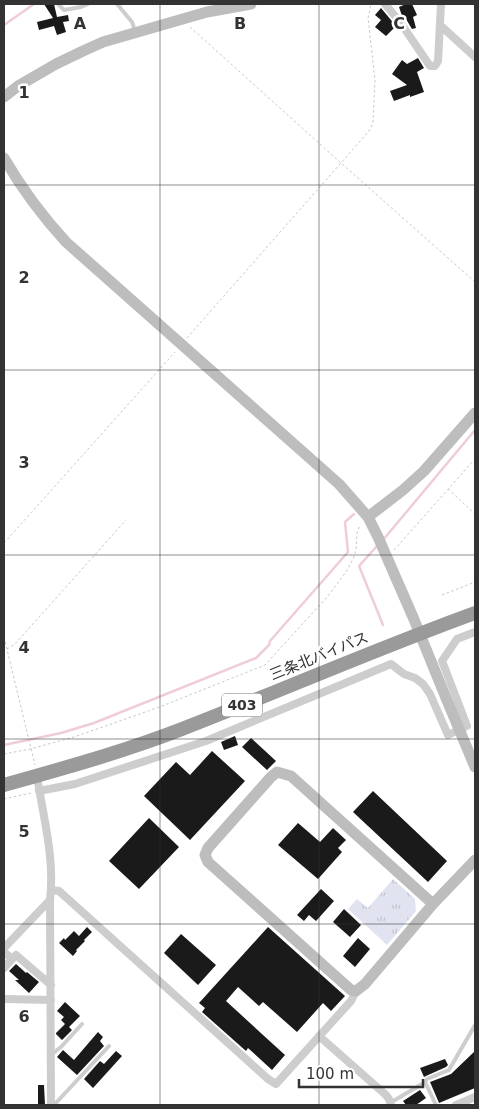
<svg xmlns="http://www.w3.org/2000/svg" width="479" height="1109" viewBox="0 0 479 1109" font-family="'DejaVu Sans','Noto Sans JP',sans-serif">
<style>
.grass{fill:url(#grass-tufts)}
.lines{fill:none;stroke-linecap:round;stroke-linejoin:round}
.stream{stroke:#efcdd7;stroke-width:2.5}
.building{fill:#1a1a1a}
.path{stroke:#c7c7c7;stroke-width:1;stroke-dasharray:2.5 2.5;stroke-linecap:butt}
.lane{stroke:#cdcdcd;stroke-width:4}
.street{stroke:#cdcdcd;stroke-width:8}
.secondary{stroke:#bdbdbd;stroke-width:11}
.highway{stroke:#9a9a9a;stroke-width:14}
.grid{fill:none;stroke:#333;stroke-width:1;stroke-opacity:0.55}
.labels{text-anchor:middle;stroke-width:5;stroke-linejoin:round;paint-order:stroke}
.shield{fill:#fff;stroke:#707070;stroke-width:1}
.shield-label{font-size:14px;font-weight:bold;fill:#333}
.street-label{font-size:15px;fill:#333;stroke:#fff}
.grid-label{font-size:16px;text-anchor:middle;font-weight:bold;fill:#333;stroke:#fff;stroke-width:5;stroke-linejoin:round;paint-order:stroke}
</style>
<defs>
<pattern id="grass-tufts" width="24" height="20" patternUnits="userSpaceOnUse" patternTransform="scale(1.25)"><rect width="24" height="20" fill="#e1e4f0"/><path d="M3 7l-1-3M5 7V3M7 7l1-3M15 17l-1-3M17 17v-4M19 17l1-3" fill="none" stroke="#c2c4ce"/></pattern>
</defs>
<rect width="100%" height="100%" fill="#fff"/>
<path class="grass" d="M393,879L415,899L416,911L387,945L348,909L357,899L368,908Z"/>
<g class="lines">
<path class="stream" d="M4,25L34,4
M383,540L475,430
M377,546L359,566L383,625
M4,745L61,733L94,723L256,658L269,645L270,641L348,552L345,522L354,514"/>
</g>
<path class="building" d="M44,4H54L57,17L68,15L69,21L63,22L66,32L57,35L54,26L39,30L37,22L53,18Z
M406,4H412L417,15L413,17L416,28L412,29L406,19L402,16L399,7Z
M381,8L396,26L386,36L375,27L381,20L375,15Z
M418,58L424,68L417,72L424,92L410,97V95L394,101L390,91L407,85L392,74L402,60L407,64Z
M235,736L238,745L224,750L221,742Z
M251,738L276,761L267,770L242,747Z
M212,751L245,781L190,840L144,796L176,762L190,775Z
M373,791L447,861L428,882L353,812Z
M149,818L179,847L139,889L109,861Z
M298,823L320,842L333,828L346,840L338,848L342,852L318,879L278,845Z
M321,889L334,901L316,921L309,915L304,921L297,915Z
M344,909L361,925L350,937L333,922Z
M87,927L92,932L84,940L85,941L76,950L77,951L73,956L59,943L64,938L65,940L74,931L79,936Z
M268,927L345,996L331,1011L323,1003L297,1032L263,1002L259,1006L238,987L226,1001L285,1055L272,1070L248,1048L246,1051L202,1012L205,1008L199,1003Z
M181,934L216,965L198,985L164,953Z
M358,938L370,949L355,967L343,956Z
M16,964L26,973L27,972L39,982L29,993L15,980H19L9,971Z
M65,1002L80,1016L69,1027L72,1030L62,1040L56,1034V1033L65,1024L61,1020L64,1017L57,1011Z
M98,1032L103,1037L100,1041L104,1046L77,1075L57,1057L63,1050L74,1060Z
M116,1051L122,1056L93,1088L84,1079L100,1061L104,1064Z
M475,1051V1088L439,1103L430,1082L451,1074Z
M445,1059L448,1065L446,1067L426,1076L424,1077L420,1068Z
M38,1085H44L45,1105H38Z
M420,1090L426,1098L416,1105H406L403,1101Z"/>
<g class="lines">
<path class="path" d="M190,27L341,163L475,282
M187,338L369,131L373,123L375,80L368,18L371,4
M448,489L475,514
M4,543L175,352
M394,550L475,459
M442,595L475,582
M4,637L35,765
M7,649L15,644L126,520
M4,754L30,749L74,737L117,722L162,706L265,665L328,596L346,572L353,559L356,550L357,533L360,525
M4,799L31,793"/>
<path class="lane" d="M58,4L64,10L81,7L88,4
M117,4L132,22L135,31
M52,1054L61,1047L82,1024
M425,1082L436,1105
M390,1103L422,1084L425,1082L427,1079L449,1070L475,1025
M54,1105L109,1046"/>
<path class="street" d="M385,4L400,22L430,66H435L438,61L441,4
M440,25L475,57
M37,776C43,816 55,858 50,900L51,1105
M39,791L75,784L206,741L391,664L404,674L415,678L423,684L430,694L448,735L467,726L442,661L457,639L475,632
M51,890L59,891L268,1079L276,1084L351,1001L356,991
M4,948L50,900
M4,952L12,959L16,955L51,985
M4,968L12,959
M4,999L51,1000
M319,1036L386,1095L389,1099L391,1105
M456,1105L475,1097"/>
<path class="secondary" d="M4,97L18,86L56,64L83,51L103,42L207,12L251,4
M4,158C22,189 42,216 66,242L339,484L368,517L378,537L413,617L446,698L475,767
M368,517L403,490L424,471L475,413
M433,904L291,776L277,772L271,777L208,848L205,855L208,862L351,990L356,991L365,984L433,904L475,860"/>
<path class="highway" d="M4,785C64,768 123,752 182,729C280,691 376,649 475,613"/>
</g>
<path class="grid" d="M160,4V1105M319,4V1105M4,185H475M4,370H475M4,555H475M4,739H475M4,924H475"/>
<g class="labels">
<rect class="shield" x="222" y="693.5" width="40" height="23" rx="4"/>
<g class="shield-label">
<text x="242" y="710">403</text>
</g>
<g class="street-label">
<text transform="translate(319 656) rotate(-22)" y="5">三条北バイパス</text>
</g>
</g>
<g class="grid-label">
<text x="80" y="29">A</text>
<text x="240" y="29">B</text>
<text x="399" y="29">C</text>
<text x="24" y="98">1</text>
<text x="24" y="283">2</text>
<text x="24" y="468">3</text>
<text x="24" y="653">4</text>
<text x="24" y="837">5</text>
<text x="24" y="1022">6</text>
</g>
<rect width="479" height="1109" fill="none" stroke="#333333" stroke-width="10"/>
<path d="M299 1079v8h124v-8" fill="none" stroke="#333333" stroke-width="2.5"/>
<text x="306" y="1079" font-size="15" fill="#333333" stroke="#ffffff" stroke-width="4" paint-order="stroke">100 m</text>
</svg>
